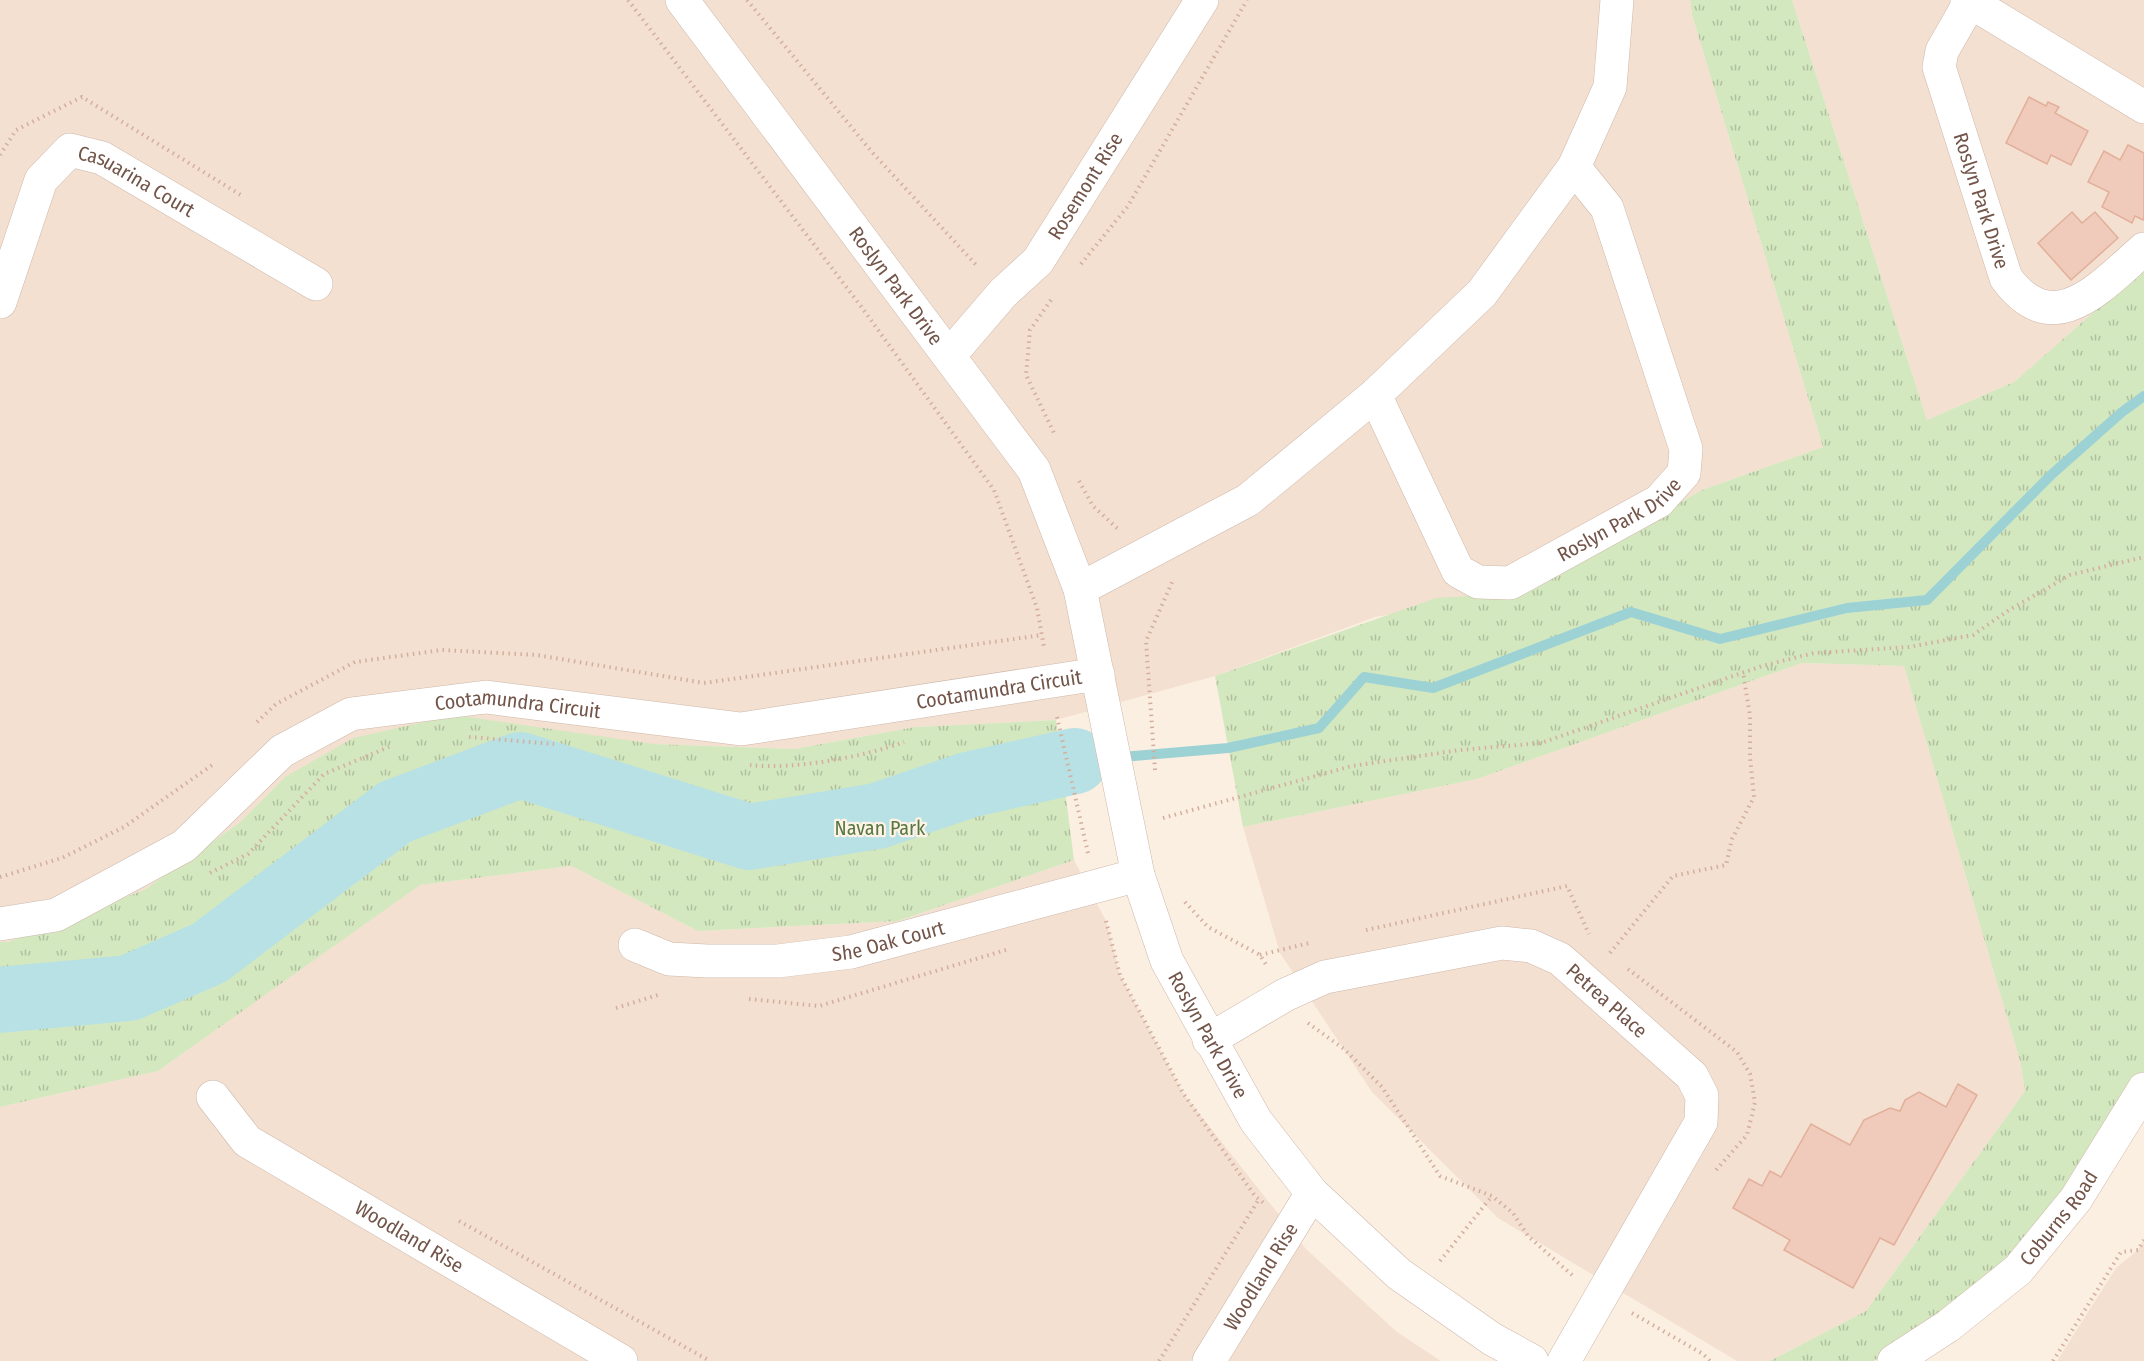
<svg xmlns="http://www.w3.org/2000/svg" width="2144" height="1361" viewBox="0 0 2144 1361" font-family="'Fira Sans Condensed',sans-serif">
<style>
.residential{fill:#f3e0d0}
.park{fill:url(#park-tufts)}
.lines{fill:none;stroke-linecap:round;stroke-linejoin:round}
.stream{stroke:#9dd2d5;stroke-width:10}
.river{stroke:#b7e1e4;stroke-width:66}
.building{fill:#f0caba;stroke:#e2af9a;stroke-width:1.5}
.street-casing{stroke:#ceb8ab;stroke-width:34}
.secondary-casing{stroke:#d1b7a9;stroke-width:34}
.path{stroke:#d4ae9d;stroke-width:4;stroke-dasharray:1.5 4.5;stroke-linecap:butt}
.street{stroke:#fff;stroke-width:33}
.secondary{stroke:#fff;stroke-width:33}
.labels{text-anchor:middle;stroke-width:4.5;stroke-linejoin:round;paint-order:stroke}
.street-label{font-size:20px;fill:#725449;stroke:#fff3e7}
.park-label{font-size:20px;fill:#567842;stroke:#fff3e7}
</style>
<defs>
<pattern id="park-tufts" width="24" height="20" patternUnits="userSpaceOnUse" patternTransform="scale(1.5)"><rect width="24" height="20" fill="#d4e8c0"/><path d="M3 7l-1-3M5 7V3M7 7l1-3M15 17l-1-3M17 17v-4M19 17l1-3" fill="none" stroke="#b0bf9e"/></pattern>
</defs>
<rect width="100%" height="100%" fill="#fbefe1"/>
<path class="residential" d="M0,0H1690L1692,15L1823,447L1702,490L1517,593L1375,617L1215,676L1056,720L915,727L794,749L654,744L285,777L239,823L144,890L8,942H0Z
M1792,0H2144V272L2112,296L2014,382L1927,420Z
M1802,663L1904,666L2020,1061L2025,1091L1866,1311L1770,1361H1737L1498,1218L1372,1092L1280,953L1243,827L1477,779Z
M1074,860L1106,921L1120,975L1183,1093L1306,1249L1397,1332L1441,1361H0V1107L158,1071L419,885L571,866L698,931L898,921Z
M2144,1239V1361H2057L2116,1268L2138,1250Z"/>
<path class="park" d="M1690,0H1792L1927,420L2014,382L2112,296L2144,272V1074L2063,1209L1979,1287L1874,1361H1770L1866,1311L2025,1091L2020,1061L1904,666L1802,663L1477,779L1243,827L1215,676L1436,598L1517,593L1702,490L1823,447L1692,15Z
M455,715L654,744L794,749L915,727L1056,720L1074,860L898,921L698,931L571,866L420,885L158,1071L0,1107V942H8L144,890L239,823L285,777L353,738Z"/>
<g class="lines">
<path class="stream" d="M1075,761L1228,748L1319,728L1364,677L1433,688L1631,612L1720,639L1847,608L1927,600L2051,475L2122,412L2144,396"/>
<path class="river" d="M0,1000L129,988L209,953L395,812L520,765L749,837L877,816L968,785L1075,761"/>
</g>
<path class="building" d="M2029,97L2046,106L2048,102L2059,107L2055,113L2088,131L2071,165L2051,155L2047,164L2006,143Z
M2128,145L2144,153V217L2143,220L2135,216L2132,223L2102,207L2109,192L2088,182L2104,151L2120,160Z
M2072,212L2082,223L2095,212L2118,238L2071,280L2038,243Z
M1958,1084L1977,1095L1894,1245L1880,1238L1853,1288L1784,1250L1790,1240L1733,1208L1749,1179L1762,1186L1770,1171L1781,1177L1811,1124L1850,1145L1864,1120L1890,1108L1900,1111L1905,1100L1919,1092L1946,1107Z"/>
<g class="lines">
<g class="street-casing">
<g id="street">
<path id="s1" d="M682,0L1034,470L1080,589L1138,875L1167,961L1256,1121L1312,1193L1399,1274L1492,1339L1532,1361"/>
<path d="M1967,0L2144,107"/>
<path id="s2" d="M1970,2L1942,51L1939,67L2006,278C2054,343 2101,286 2144,249"/>
<path id="s3" d="M0,302L41,180L70,150L102,158L316,284"/>
<path id="s4" d="M949,356L1003,293L1038,261L1202,0"/>
<path id="s5" d="M1375,395L1458,571L1478,582L1510,583L1659,501L1684,473L1686,449L1607,208L1574,167"/>
<path d="M1080,589L1248,500L1375,395L1482,293L1574,167L1610,87L1617,0"/>
<path id="s6" d="M0,924L56,915L184,846L282,751L351,714L486,697L741,729L1098,674"/>
<path id="s7" d="M635,945L669,959L707,961H778L851,952L1138,875"/>
<path id="s8" d="M1209,1040L1285,995L1325,977L1502,943L1531,946L1560,959L1692,1076L1702,1096L1701,1122L1564,1361"/>
<path id="s9" d="M213,1097L247,1141L621,1361"/>
<path id="s10" d="M1209,1361L1312,1193"/>
</g>
</g>
<g class="secondary-casing">
<g id="secondary">
<path id="s11" d="M1894,1361L1948,1326L2018,1270L2076,1199L2144,1089"/>
</g>
</g>
<path class="path" d="M628,0L860,305L994,490L1037,608L1044,647
M747,0L871,151L978,267
M0,155L16,130L82,97L244,197
M1081,264L1128,206L1247,0
M1051,300L1030,330L1026,375L1055,435
M1079,481L1093,506L1119,530
M1057,717L1088,853
M257,722L276,704L355,662L442,650L537,655L704,683L1042,635
M469,737L554,744
M750,765C792,770 864,757 904,742
M1155,770L1146,641L1173,580
M1163,818L1352,766L1460,750L1541,743L1762,666L1814,653L1909,647L1973,635L2009,610L2070,575L2144,557
M210,873L248,854L324,774L389,747
M0,877L62,858L124,827L215,763
M1185,902L1208,927L1260,955L1267,966
M1106,921L1120,975L1183,1093L1255,1196L1265,1204
M1366,930L1567,886L1589,934
M1610,953L1673,876L1726,865L1732,839L1754,797L1750,757V716L1743,672
M1260,955L1309,943
M1628,969L1737,1052L1750,1074L1755,1102L1747,1135L1716,1170
M749,999L819,1006L1009,949
M616,1008L661,994
M1308,1023L1344,1049L1382,1087L1440,1176L1492,1196L1513,1213L1528,1236L1572,1275
M459,1221L710,1361
M1440,1261L1492,1196
M1632,1313L1703,1354L1710,1361
M1159,1361L1259,1199
M2053,1361L2121,1252L2138,1250L2144,1240"/>
<use href="#street" class="street"/>
<use href="#secondary" class="secondary"/>
</g>
<g class="labels">
<g class="street-label">
<text dy="7" stroke="none"><textPath href="#s3" startOffset="244">Casuarina Court</textPath></text>
<text dy="7" stroke="none"><textPath href="#s4" startOffset="219">Rosemont Rise</textPath></text>
<text dy="7" stroke="none"><textPath href="#s2" startOffset="213">Roslyn Park Drive</textPath></text>
<text dy="7" stroke="none"><textPath href="#s1" startOffset="357">Roslyn Park Drive</textPath></text>
<text dy="7" stroke="none"><textPath href="#s5" startOffset="376">Roslyn Park Drive</textPath></text>
<text dy="7" stroke="none"><textPath href="#s6" startOffset="1071">Cootamundra Circuit</textPath></text>
<text dy="7" stroke="none"><textPath href="#s6" startOffset="585">Cootamundra Circuit</textPath></text>
<text dy="7" stroke="none"><textPath href="#s7" startOffset="258">She Oak Court</textPath></text>
<text dy="7" stroke="none"><textPath href="#s8" startOffset="436">Petrea Place</textPath></text>
<text dy="7" stroke="none"><textPath href="#s1" startOffset="1182">Roslyn Park Drive</textPath></text>
<text dy="7" stroke="none"><textPath href="#s11" startOffset="220">Coburns Road</textPath></text>
<text dy="7" stroke="none"><textPath href="#s9" startOffset="244">Woodland Rise</textPath></text>
<text dy="7" stroke="none"><textPath href="#s10" startOffset="99">Woodland Rise</textPath></text>
</g>
<g class="park-label">
<text x="880" y="835">Navan Park</text>
</g>
</g>
</svg>
